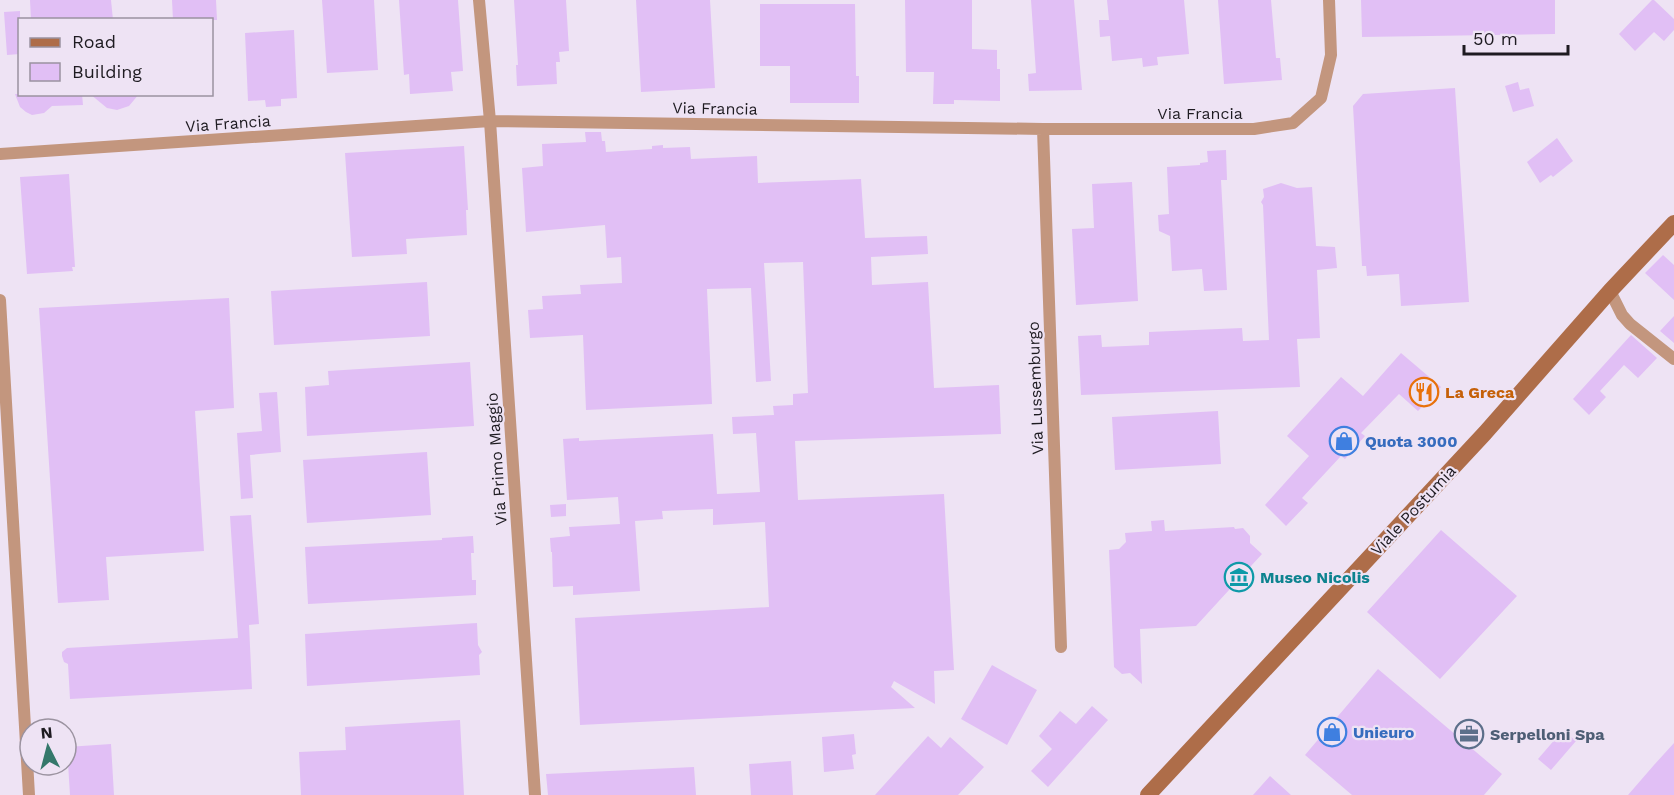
<svg xmlns="http://www.w3.org/2000/svg" width="1674" height="795" viewBox="0 0 1674 795" font-family="'Work Sans',sans-serif">
<style>
.building{fill:#e1bff5}
.lines{fill:none;stroke-linecap:round;stroke-linejoin:round}
.minor{stroke:#c3967e;stroke-width:12}
.secondary{stroke:#ae6d49;stroke-width:16}
.labels{text-anchor:middle;stroke-width:4.5;stroke-linejoin:round;paint-order:stroke}
.street-label{font-size:16px;fill:#1e1b21;stroke:#eee3f4}
.food-label{font-size:16px;font-weight:bold;fill:#c56008;stroke:#eee3f4;text-anchor:start}
.shop-label{font-size:16px;font-weight:bold;fill:#366cbe;stroke:#eee3f4;text-anchor:start}
.culture-label{font-size:16px;font-weight:bold;fill:#0d838f;stroke:#eee3f4;text-anchor:start}
.service-label{font-size:16px;font-weight:bold;fill:#4e5e75;stroke:#eee3f4;text-anchor:start}
</style>
<rect width="100%" height="100%" fill="#eee3f4"/>
<path class="building" d="M30,0H111L113,20H31Z
M172,0H216L217,20H173Z
M322,0H374L378,70L327,73Z
M399,0H458L463,71L451,72L453,91L410,94L409,74L404,75Z
M514,0H566L569,51L559,52L560,62H556L557,84L517,86L516,65H518Z
M636,0H710L715,88L641,92Z
M905,0H972V49L997,50V69H1000V101L954,100V104H933L934,72H906Z
M1031,0H1074L1082,90L1029,91L1028,74L1036,73Z
M1107,0H1184L1189,54L1157,57L1158,65L1143,67L1142,58L1112,61L1110,36L1100,37L1099,20H1109Z
M1218,0H1271L1276,58H1280L1282,80L1224,84Z
M1361,0H1555V34L1362,37Z
M1652,0H1654L1674,19V30L1664,41L1654,32L1635,51L1619,34Z
M760,4H855L856,76H859V103H790V66H760Z
M20,11V54L7,55L4,12Z
M294,30L297,98L281,99V106L266,107L265,100L248,101L245,33Z
M1518,82L1520,90L1529,88L1534,106L1513,112L1505,86Z
M1455,88L1469,302L1401,306L1399,274L1367,276L1366,266H1362L1353,106L1363,94Z
M15,94H82L83,105L52,106L44,113L32,115L26,112L20,107Z
M90,94H139L129,106L117,110L107,108Z
M585,132H601L602,141H605L606,152L652,149V146L663,145V148L690,147L691,159L757,156L758,183L861,179L865,238L927,236L928,254L871,257L872,285L928,282L934,388L999,385L1001,434L795,441L798,500L944,494L954,670L934,671L935,704L894,681L891,687L915,708L580,725L575,618L769,607L765,522L713,525V509L662,511L663,519L635,521L640,591L573,595V586L553,587L552,552H551L550,538L570,536L569,527L620,524L618,497L567,500L563,439L579,438V441L713,434L717,494L760,492L756,433L733,434L732,417L774,415L773,406L793,405V394L808,393L803,262L764,263L771,381L756,382L751,288L707,289L712,404L586,410L583,335L530,338L528,310L543,309L542,296L581,294L580,285L622,283L621,257L607,258L605,225L526,232L522,168L543,166L542,144L586,142Z
M1557,138L1573,161L1553,177L1551,175L1540,183L1527,162Z
M464,146L468,210H466L467,235L406,239L407,254L352,257L345,153Z
M1226,150L1227,180H1221L1227,290L1204,291L1202,269L1172,271L1170,236L1159,231L1158,215L1169,214L1167,167L1200,165V163L1208,162L1207,151Z
M69,174L75,267H72L73,271L27,274L20,177Z
M1132,182L1138,301L1076,305L1072,229L1094,228L1092,184Z
M1281,183L1297,188L1312,187L1316,246L1335,247L1337,268L1317,270L1320,338L1297,339L1300,387L1081,395L1078,336L1101,335L1102,347L1149,345V332L1242,328L1243,341L1269,340L1263,205L1261,202L1264,197L1263,189Z
M1663,255L1674,265V300L1645,273Z
M427,282L430,336L274,345L271,291Z
M229,298L234,408L195,411L204,551L106,557L109,600L58,603L39,308Z
M1674,316V343L1660,331Z
M1631,335L1657,358L1638,378L1624,365L1600,391L1606,397L1589,415L1573,399Z
M1401,353L1441,387L1418,411L1399,394L1361,433L1365,436L1345,459L1341,456L1302,498L1308,503L1286,526L1265,505L1309,456L1287,436L1341,377L1363,396Z
M470,362L474,426L307,436L305,387L329,385L328,371Z
M277,392L281,452L250,455L253,498L241,499L237,433L262,431L259,393Z
M1218,411L1221,464L1115,470L1112,417Z
M427,452L431,515L307,523L303,460Z
M566,504V516L551,517L550,505Z
M251,515L259,624L249,625L252,689L70,699L68,664L64,662L62,656V652L67,648L238,638L230,516Z
M1164,520L1165,531L1234,527L1235,529L1243,528L1250,536V543L1262,554L1196,626L1140,629L1142,684L1130,673L1122,674L1114,667L1109,550L1119,549L1126,542L1125,533L1152,531L1151,521Z
M1441,530L1517,596L1440,679L1367,612Z
M473,536L474,553H471L472,580H476V595L308,604L305,547L442,540V538Z
M477,623L478,645L482,652L479,655L480,675L307,686L305,634Z
M992,665L1037,690L1007,745L961,719Z
M1378,669L1502,774L1484,795H1352L1305,755Z
M1092,706L1108,720L1048,787L1031,771L1052,749L1039,736L1060,711L1076,724Z
M460,720L464,795H301L299,752L346,750L345,727Z
M1563,730L1576,741L1551,770L1538,759Z
M854,734L856,754L852,755L854,769L824,772L822,737Z
M928,736L941,748L950,737L984,767L958,795H875Z
M1674,743V795H1628L1654,765Z
M111,744L114,795H70L67,747Z
M791,761L793,795H751L749,764Z
M694,767L696,795H548L546,774Z
M1270,776L1291,795H1253Z"/>
<g class="lines">
<path class="minor" d="M479,0L490,121L535,795
M1043,129L1061,647
M0,154L490,121L1043,129H1254L1293,123L1321,98L1331,55L1329,0
M1610,291L1622,315L1630,324L1674,359
M0,300L29,795"/>
<path class="secondary" d="M1148,795L1485,433L1610,291L1674,223"/>
</g>
<defs>
<g id="restaurant-ring" transform="scale(1.5)"><circle r="9.5" fill="#eee3f4" stroke="#e8710a" stroke-width="1.5"/><path d="M-5-6h1v4h1v-4h1v4h1v-4h1v5L-1.5 .5V6h-2V.5L-5-1ZM5-6V6H3V1.5H1.5Q1.5-4 5-6Z" fill="#e8710a"/></g>
<g id="shop-ring" transform="scale(1.5)"><circle r="9.5" fill="#eee3f4" stroke="#3f7fe0" stroke-width="1.5"/><path d="M-5-2.5h2.3a2.7 3.5 0 0 1 5.4 0H5L5.5 6h-11ZM-1.5-2.5h3a1.5 2.3 0 0 0-3 0Z" fill="#3f7fe0"/></g>
<g id="museum-ring" transform="scale(1.5)"><circle r="9.5" fill="#eee3f4" stroke="#0f9aa8" stroke-width="1.5"/><path d="M0-6L6-3V-2H-6V-3ZM-5-1h2V3h-2ZM-1-1h2V3h-2ZM3-1h2V3H3ZM-6 4H6V6H-6Z" fill="#0f9aa8"/></g>
<g id="office-ring" transform="scale(1.5)"><circle r="9.5" fill="#eee3f4" stroke="#5c6f8a" stroke-width="1.5"/><path d="M-6-3h4V-5.5h4V-3h4V5H-6ZM-1-4.5V-3h2v-1.5ZM-6 0V1H6V0Z" fill="#5c6f8a"/></g>
</defs>
<g fill-rule="evenodd">
<use href="#restaurant-ring" x="1424" y="392"/>
<use href="#shop-ring" x="1344" y="441"/>
<use href="#museum-ring" x="1239" y="577"/>
<use href="#shop-ring" x="1332" y="732"/>
<use href="#office-ring" x="1469" y="734"/>
</g>
<g class="labels">
<g class="street-label">
<text transform="translate(715 108) rotate(1)" y="6">Via Francia</text>
<text x="1200" y="119">Via Francia</text>
<text transform="translate(228 123) rotate(-4)" y="6">Via Francia</text>
<text transform="translate(1035 388) rotate(-92)" y="6">Via Lussemburgo</text>
<text transform="translate(496 459) rotate(-94)" y="6">Via Primo Maggio</text>
<text transform="translate(1413 510) rotate(-47)" y="6">Viale Postumia</text>
</g>
<g class="food-label">
<text x="1445" y="398">La Greca</text>
</g>
<g class="shop-label">
<text x="1365" y="447">Quota 3000</text>
<text x="1353" y="738">Unieuro</text>
</g>
<g class="culture-label">
<text x="1260" y="583">Museo Nicolis</text>
</g>
<g class="service-label">
<text x="1490" y="740">Serpelloni Spa</text>
</g>
</g>
<rect x="18" y="18" width="195" height="78" fill="#eee3f4" stroke="#9b93a0" stroke-width="1.5"/>
<rect x="30" y="38" width="30" height="9" fill="#ae6d49" stroke="#9b93a0" stroke-width="1.5"/>
<text x="72" y="48" font-size="18" fill="#1e1b21">Road</text>
<rect x="30" y="63" width="30" height="18" fill="#e1bff5" stroke="#9b93a0" stroke-width="1.5"/>
<text x="72" y="78" font-size="18" fill="#1e1b21">Building</text>
<g transform="translate(48 747) rotate(354)"><circle r="28" fill="#eee3f4" stroke="#9b93a0" stroke-width="1.5"/>
<path d="M0-4.5L10 22L0 15L-10 22Z" fill="#34786b"/>
<text y="-9" font-size="16" font-weight="bold" text-anchor="middle" fill="#1e1b21">N</text>
</g>
<path d="M1464 45v9h104v-9" fill="none" stroke="#1e1b21" stroke-width="3"/>
<text x="1473" y="45" font-size="18" fill="#1e1b21" stroke="#eee3f4" stroke-width="4.5" paint-order="stroke">50 m</text>
</svg>
